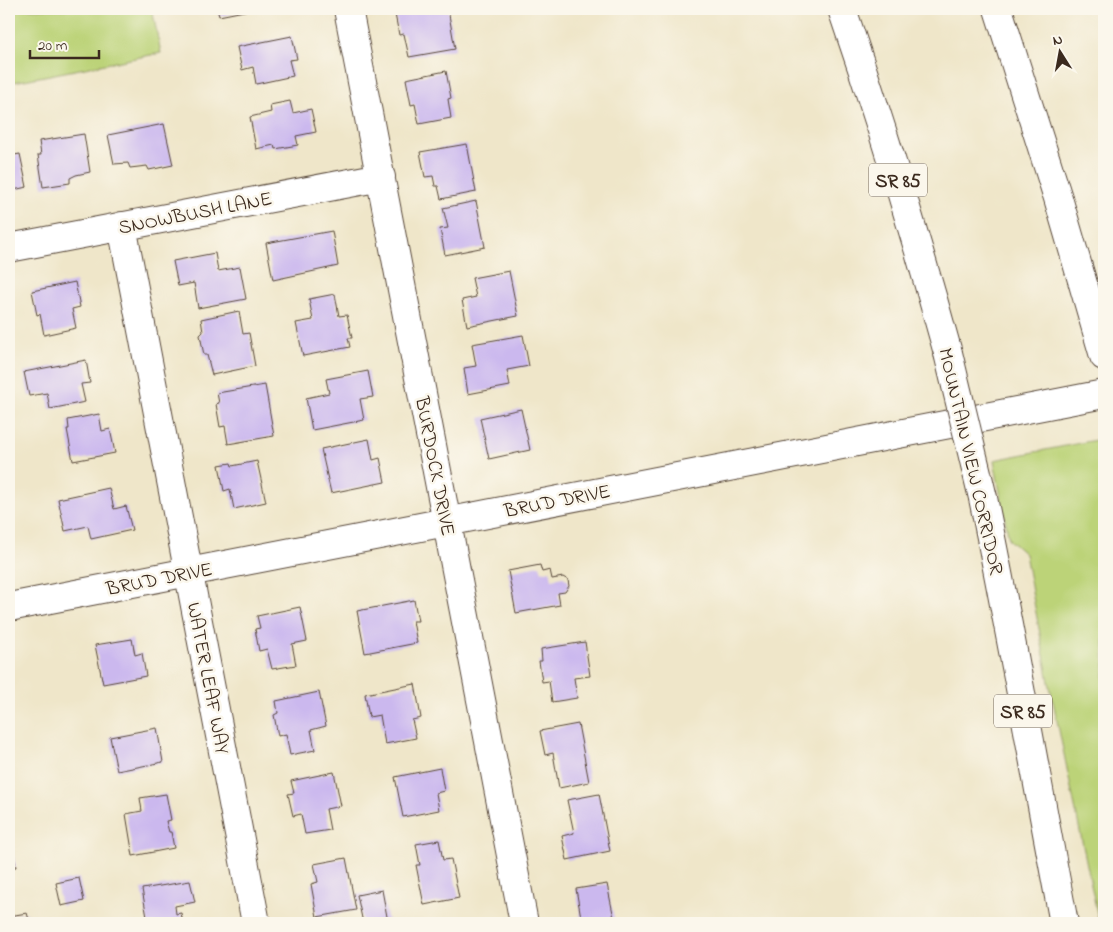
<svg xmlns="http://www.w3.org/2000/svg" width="1113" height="932" viewBox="0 0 1113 932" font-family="'Indie Flower',sans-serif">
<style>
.green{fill:#bcd378;stroke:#7c7e4b}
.building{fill:#cbb8ee}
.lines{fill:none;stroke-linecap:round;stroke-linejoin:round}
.minor-casing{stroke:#564638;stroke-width:30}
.major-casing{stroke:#564638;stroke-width:30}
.highway-casing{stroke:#564638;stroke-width:30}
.minor{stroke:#fff;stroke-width:28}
.major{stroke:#fff;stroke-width:28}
.highway{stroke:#fff;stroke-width:28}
.highway-bridge-casing{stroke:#564638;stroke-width:30;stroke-linecap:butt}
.highway-bridge{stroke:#fff;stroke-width:28}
.labels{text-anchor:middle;stroke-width:5;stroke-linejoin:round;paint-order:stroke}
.shield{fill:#fbf7ec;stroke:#75685c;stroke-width:1}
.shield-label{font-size:19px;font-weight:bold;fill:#3b2a1e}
.street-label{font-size:20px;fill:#3b2a1e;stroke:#fbf7ec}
</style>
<rect width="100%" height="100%" fill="#fbf7ec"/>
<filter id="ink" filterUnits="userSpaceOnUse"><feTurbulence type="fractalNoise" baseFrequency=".02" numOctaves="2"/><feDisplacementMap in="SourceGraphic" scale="10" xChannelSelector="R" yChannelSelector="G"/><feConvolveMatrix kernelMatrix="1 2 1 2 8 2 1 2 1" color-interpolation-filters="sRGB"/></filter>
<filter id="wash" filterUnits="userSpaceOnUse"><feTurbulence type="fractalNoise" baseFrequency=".0096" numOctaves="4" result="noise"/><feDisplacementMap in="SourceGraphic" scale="20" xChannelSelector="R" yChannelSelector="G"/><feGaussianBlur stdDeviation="1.12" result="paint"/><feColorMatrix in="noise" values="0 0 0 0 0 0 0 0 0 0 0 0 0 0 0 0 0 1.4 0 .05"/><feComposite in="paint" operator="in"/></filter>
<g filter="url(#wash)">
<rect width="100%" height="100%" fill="#efe6c9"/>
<path class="green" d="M9,9H152L161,53L9,83Z
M1096,440L1104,473V923H1099L1049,682L1025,554L1009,540L994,460Z"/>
<g id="blocks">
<path class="building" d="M217,9H249V10L219,16Z
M423,9H448L455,49L409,57L404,34L399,35L395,14Z
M292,36L297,59L289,60L293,76L256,84L253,67L242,70L237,47Z
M446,71L451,98L448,99L451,118L419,124L415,104L411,105L406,79Z
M290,101L293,113L311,109L316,132L296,136L298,145L275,149L274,145L256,149L250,117L271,112L270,105Z
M164,124L173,165L149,170L147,166L130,168L128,163L114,164L108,135Z
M84,134L90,172L76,175L70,178V183L43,187L38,155H41L39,141Z
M467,144L476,192L441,199L438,186H435L433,176L425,177L420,152Z
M20,154L27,187L9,191V156Z
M476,201L485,247L445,255L440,229L448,228L443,208Z
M332,231L338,266L273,280L266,243Z
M215,253L218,271L240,267L246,299L198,308L194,283L178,286L173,261Z
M509,271L518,316L467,326L462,300L476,297L472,278Z
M75,282L80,307L72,309L76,328L44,335L40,314L37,315L32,291Z
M335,294L339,316L347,315L352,338H348L350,347L303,356L296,323L313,320L309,299Z
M239,311L243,334L249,333L255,366L212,375L207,355H204L200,335L203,332L201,319Z
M523,335L529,366L507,370L510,386L468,394L464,368L476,366L472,344Z
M86,360L90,383L81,384L85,402L50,409L47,393L29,396L24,372Z
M368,371L373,397L360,399L364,420L312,430L306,398L329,393L326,379Z
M265,385L274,436L228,444L225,426L220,427L216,404L219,403L217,393Z
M521,409L530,450L489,459L480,418Z
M99,414L102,431L110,429L115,453L73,461L67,429H69L68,420Z
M369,439L373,460L380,458L385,482L331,493L321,449Z
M257,461L266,502L234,509L230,489L224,491L219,465L231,463L232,466Z
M109,488L114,509L126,506L132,530L91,539L88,526L65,531L58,499Z
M540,565L542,572L550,570L552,579L563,577L568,580L569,586L565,592L558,593L560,605L516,613L508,571Z
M414,600L418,621H413L417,643L365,653L357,611Z
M300,607L307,641L292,644L296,665L272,669L267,649L259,651L255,629L260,628L257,616Z
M132,639L135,655L142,653L146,676L103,684L95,645Z
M585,642L590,676L574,678L577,698L552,702L549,681L542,682L539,661H542L541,649Z
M415,684L421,718L412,720L416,738L385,744L380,715L369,717L365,694Z
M319,692L326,726L311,730L315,750L290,755L286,734L278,736L274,715L278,713L276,701Z
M578,724L589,782L559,788L553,753L545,755L540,731Z
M157,728L163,762L117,771L110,737Z
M440,768L444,791L436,793L439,810L403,817L395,777Z
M334,772L341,806L326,809L330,830L305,834L301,814L293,816L288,794L294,793L291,781Z
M166,794L171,820L166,821L169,832H171L174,848L133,856L126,814L142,811L140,798Z
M599,794L610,851L567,860L562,836L574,833L567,800Z
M9,835L16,867L9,868Z
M439,840L443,860L451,859L459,898L424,905L416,865H420L416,844Z
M346,858L356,910L317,917L311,884L318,882L314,864Z
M79,878L84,901L61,906L56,883Z
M190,881L195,902L175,906L176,914L181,913L183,923H148L142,889Z
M607,884L615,923H582L576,889Z
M382,890L388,922L363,923L357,895Z
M27,913L30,923H9V916Z"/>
</g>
</g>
<g filter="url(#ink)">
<use href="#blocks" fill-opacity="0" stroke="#564638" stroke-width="1"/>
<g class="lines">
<g class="minor-casing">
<path id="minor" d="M348,9L524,923
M122,226L256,923
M9,248L381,177"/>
</g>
<g class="major-casing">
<path id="major" d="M9,607L1104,394"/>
</g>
<g class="highway-casing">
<path id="highway" d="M842,9C881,123 916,237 948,353
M998,9L1058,198L1104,356
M983,498C1012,639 1037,782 1064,923"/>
</g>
<use href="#minor" class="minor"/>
<use href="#major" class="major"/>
<use href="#highway" class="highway"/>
<g class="highway-bridge-casing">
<path id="highway-bridge" d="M948,353L983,498"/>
</g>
<use href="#highway-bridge" class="highway-bridge"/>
</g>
</g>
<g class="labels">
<g class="shield">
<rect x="869" y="163.5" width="58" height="33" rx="4"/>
<rect x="994" y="694.5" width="58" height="33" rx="4"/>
</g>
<g class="shield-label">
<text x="898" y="187">SR 85</text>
<text x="1023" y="718">SR 85</text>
</g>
<g class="street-label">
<text transform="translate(195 212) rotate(-11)" y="7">SNOWBUSH LANE</text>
<text transform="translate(972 461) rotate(77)" y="7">MOUNTAIN VIEW CORRIDOR</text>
<text transform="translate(436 466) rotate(79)" y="7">BURDOCK DRIVE</text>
<text transform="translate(557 500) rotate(-11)" y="7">BRUD DRIVE</text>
<text transform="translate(159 578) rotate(-11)" y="7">BRUD DRIVE</text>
<text transform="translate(209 678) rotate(79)" y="7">WATER LEAF WAY</text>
</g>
</g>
<rect width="1113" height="932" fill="none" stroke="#fbf7ec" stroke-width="30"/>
<g transform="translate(1060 52) rotate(349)" stroke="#fbf7ec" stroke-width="4" paint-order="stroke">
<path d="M0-4L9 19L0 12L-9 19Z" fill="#3b2a1e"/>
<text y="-8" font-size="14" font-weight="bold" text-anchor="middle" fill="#3b2a1e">N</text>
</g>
<path d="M30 50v8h69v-8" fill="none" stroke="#3b2a1e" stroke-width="2.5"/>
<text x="38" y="50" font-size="15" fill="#3b2a1e" stroke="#fbf7ec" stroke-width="4" paint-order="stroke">20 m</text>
</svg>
